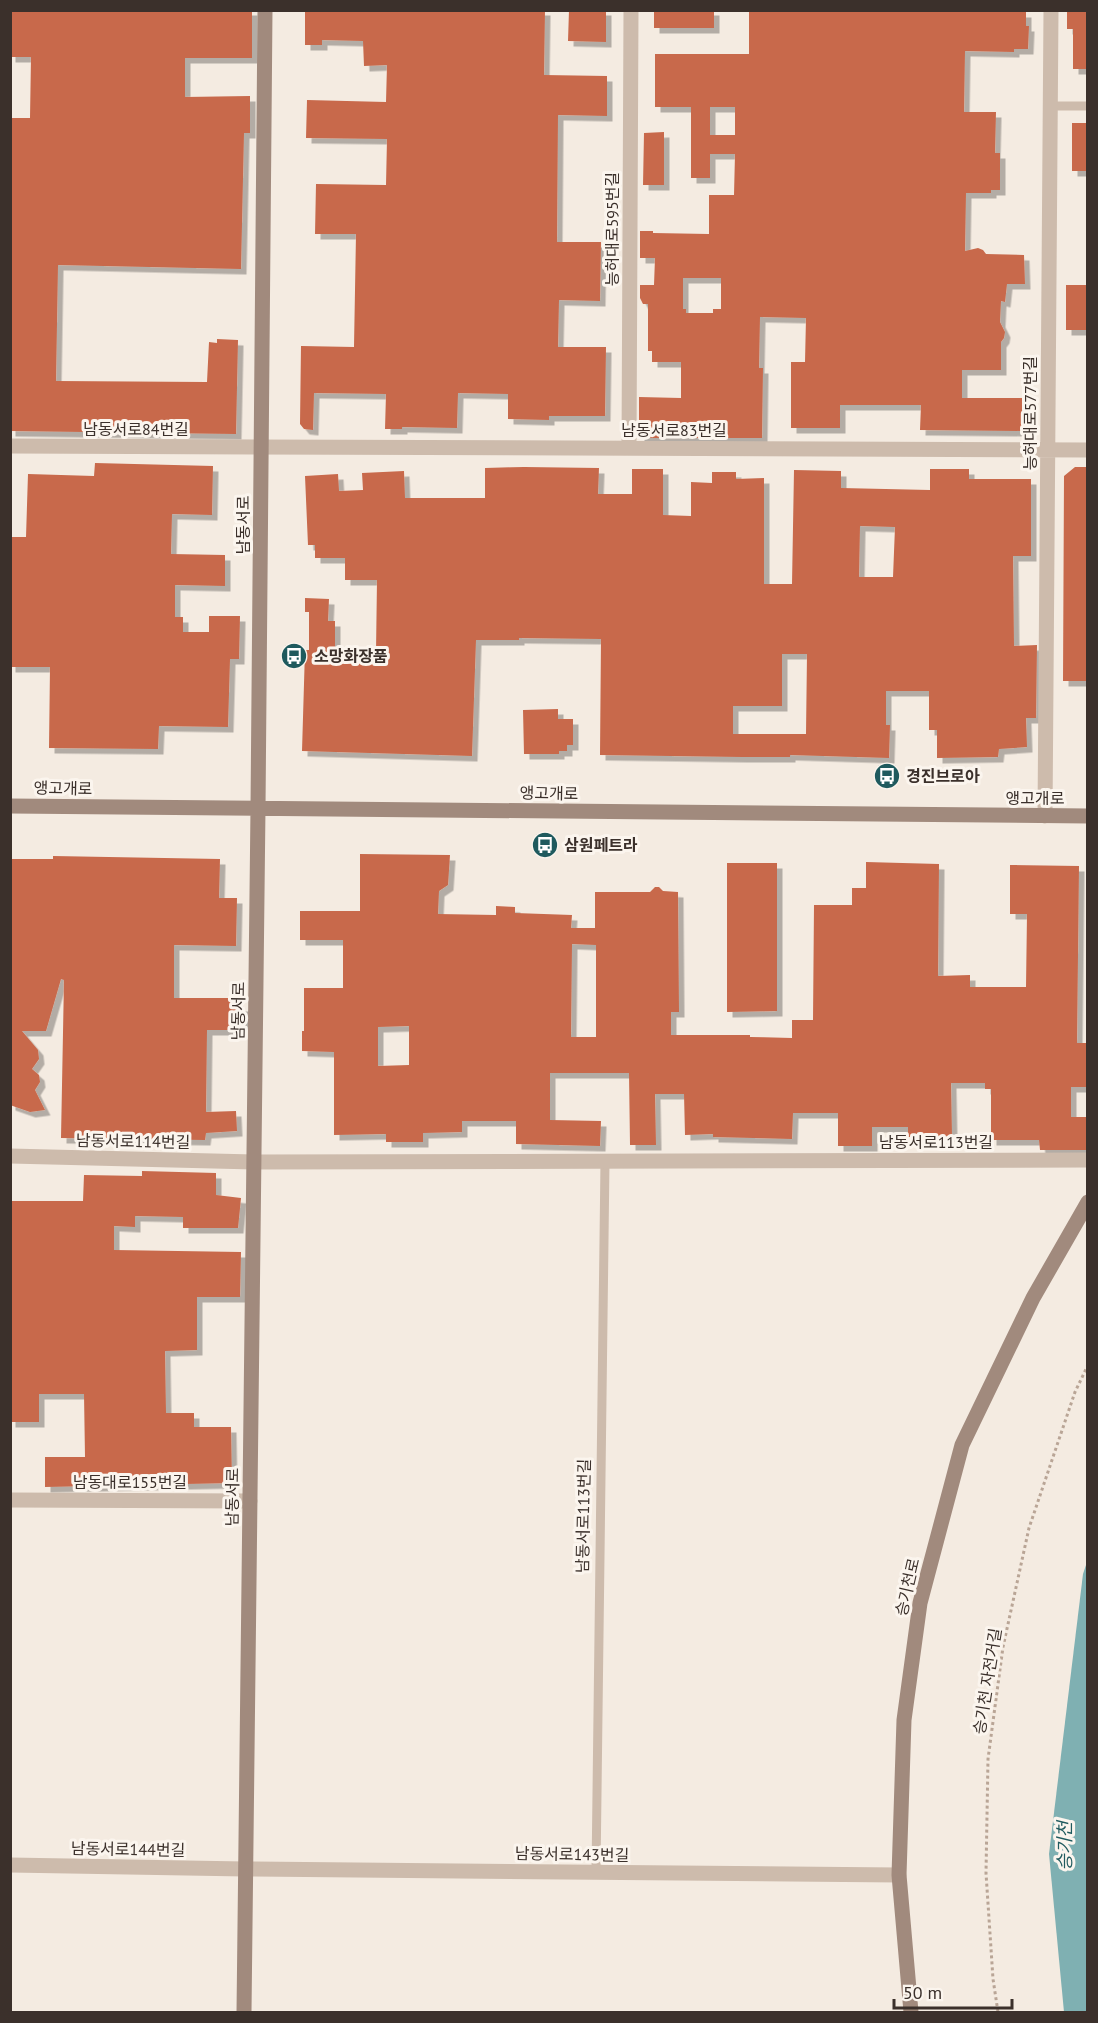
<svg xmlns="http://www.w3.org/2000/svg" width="1098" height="2023" viewBox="0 0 1098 2023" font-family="'PT Sans','Noto Sans KR',sans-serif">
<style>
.water{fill:#7fb0b2}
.building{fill:#c8694b;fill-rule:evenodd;filter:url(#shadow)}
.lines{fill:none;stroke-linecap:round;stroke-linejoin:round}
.path{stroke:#b9a596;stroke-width:3;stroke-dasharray:3 3;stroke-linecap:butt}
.lane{stroke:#cdbbac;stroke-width:9}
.street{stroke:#cdbbac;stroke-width:15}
.secondary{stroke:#a18a7d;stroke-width:15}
.labels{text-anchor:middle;stroke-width:6;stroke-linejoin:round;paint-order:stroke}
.street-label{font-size:16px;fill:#3b302b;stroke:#fbf5ee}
.poi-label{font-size:16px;font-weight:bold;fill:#3b302b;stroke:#fbf5ee;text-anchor:start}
.water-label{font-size:18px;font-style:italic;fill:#1f5a5e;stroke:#fbf5ee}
</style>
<defs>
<filter id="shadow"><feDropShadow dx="5.5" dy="5.5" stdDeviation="0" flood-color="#0004"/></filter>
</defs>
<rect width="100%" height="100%" fill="#f4ebe1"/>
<path class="water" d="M1087,1562V2012H1064L1049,1854L1083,1574Z"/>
<path class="building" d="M10,10H252V58H185V97L250,96V133H244L241,269L58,265L56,381L207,382L209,342L217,343V339L238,340L236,434L10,431V118H30L31,57H10Z
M305,10H545L544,75L607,76V116L558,115L557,242H601L600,301L559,300L558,347H606L605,416H549V420L508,419V394L458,393L457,428L402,427V429H385L386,394L314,393L313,430L304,429L300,424L301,346L354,347L356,234H315L316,184L386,185L387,139L306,138L307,100L386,102L387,65L364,66L363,41L322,40V45H305Z
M569,10H606V42L568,41Z
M654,10H714V28H654Z
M749,10L1026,12V26H1029L1028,49H1014V52L965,51L964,112H996L995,153H1000V190H991V193H966L965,251L978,248L983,250L986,254L1024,255L1025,284H1007L1005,302L1001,301L1000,322L1005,332L1004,338L1001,342V370H962V398H1022V431L920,430L921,405H840V428H791V362H805L806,318L760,317L759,368H763L762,438H639V397L681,398V362H652V351H648V304H643L640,298V285H654L655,258H640V231H653V233L709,234V195H734L735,154H710V178H691V107H655V54H749ZM710,107H735V135H710ZM683,278H721V309H713V313H686V309H683Z
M1067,10H1088V69H1073V29H1067Z
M1072,123H1088V171H1072Z
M664,132V185H643L644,133Z
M1066,285H1088V330H1066Z
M95,463L213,466L212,515L172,514L171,554L225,555V586L175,585V617H183V632H209V616H240L239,659H230L228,727L159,726L158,749L49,748L50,667H10V537H26L28,474L94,476Z
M524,467L599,468L598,494H632V469H663V515L691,516V482L712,483V472H736V479L764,478V584H792L794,470L841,471V488L930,490V469H969V479H1031V556H1013L1014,646L1037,645L1036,718H1026L1027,747L999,749L998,757L937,758V730H929V691H886V725H890L889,758L790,755V757H742L600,755L601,639L519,638V640H476L472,756L302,751L305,650H309V612H305V598L329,599L328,621H335V651L376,652L377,580H345V558H315V545H308L305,476L338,474L339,491L363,490L362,473L404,471L405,498H485V468ZM860,526L895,527L893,577H859ZM782,654H807L806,734H733V706H782Z
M1075,467H1088V681H1063L1064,476Z
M558,709V719H573V745H567V751H559V754H524L523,710Z
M360,854L450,855L448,885L439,891L438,914L496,915V906L515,907V913L572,915L571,928H595V892H650L655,887H659L663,891L678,892L679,1012H671V1035H750V1037L792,1038V1020H813L814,905H852V888H866V862L939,864L938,976L970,975V987H1026L1027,914H1010V865L1079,866L1077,1043H1088V1087H1071V1117H1088V1150H1040L1039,1140H991V1089H985V1083H951L952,1136L908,1137V1127H872V1146H838V1113H793L792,1139L713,1137V1134L685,1135L684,1094H655L656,1145H630L629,1073H550V1120L601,1121L600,1146L516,1144V1121H462V1132L423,1133V1142H386V1134L334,1135V1052L302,1051V1031H304V988H343V940H300V911H360ZM572,944L596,945V1037H571ZM409,1026V1065L378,1066V1027Z
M53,856L220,859L219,898H237L236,946L174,945V998H232V1006H244V1024H234V1030H207L206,1112L236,1111L237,1131L206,1133L205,1140L61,1138L64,980L61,979L46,1031H22L38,1050L39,1059L32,1069L39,1075L40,1082L35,1090L45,1110L30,1112L10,1105V859H53Z
M727,863H777V1011L727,1012Z
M142,1171L216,1173V1195L241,1198L238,1228H183V1217L135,1216V1227L114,1226V1250L241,1252L240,1297H197V1350L165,1351L166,1413H194V1427H231L232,1483L45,1487V1457H85L84,1394H39V1422H10V1201H83L84,1175L142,1176Z"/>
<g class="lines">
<path class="path" d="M998,2012L993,1979L986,1873L988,1759L1003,1647L1029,1528L1075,1392L1088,1365"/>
<path class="lane" d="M1050,106H1088
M596,1872L605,1161"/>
<path class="street" d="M10,446L1088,450
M629,448L631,10
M1045,816L1051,10
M10,1156L254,1162L1088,1160
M10,1500L250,1501
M10,1865L245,1869L899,1875"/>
<path class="secondary" d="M10,806L1088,816
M244,2012L258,808L265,10
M911,2012L899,1875L904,1720L920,1603L962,1445L1033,1298L1088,1202"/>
</g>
<defs>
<g id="bus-disc" transform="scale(1.35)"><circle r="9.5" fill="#1f5a5e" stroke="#fbf5ee"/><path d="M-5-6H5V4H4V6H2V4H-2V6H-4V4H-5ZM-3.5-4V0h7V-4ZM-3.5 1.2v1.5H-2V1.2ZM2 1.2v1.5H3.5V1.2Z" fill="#fff"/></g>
</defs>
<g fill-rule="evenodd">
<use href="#bus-disc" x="294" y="656"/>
<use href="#bus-disc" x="887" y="776"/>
<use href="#bus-disc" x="545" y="845"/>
</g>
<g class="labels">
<g class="street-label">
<text transform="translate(612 229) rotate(-90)" y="6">능허대로595번길</text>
<text transform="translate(1030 413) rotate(-90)" y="6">능허대로577번길</text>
<text x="136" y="435">남동서로84번길</text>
<text x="674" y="436">남동서로83번길</text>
<text transform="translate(243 525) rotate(-90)" y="6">남동서로</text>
<text transform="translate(63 788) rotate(1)" y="6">앵고개로</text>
<text transform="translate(549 793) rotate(1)" y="6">앵고개로</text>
<text x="1035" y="804">앵고개로</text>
<text transform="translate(238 1011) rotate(-89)" y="6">남동서로</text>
<text transform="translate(133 1141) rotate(1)" y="6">남동서로114번길</text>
<text x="936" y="1148">남동서로113번길</text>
<text x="130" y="1488">남동대로155번길</text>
<text transform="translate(232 1497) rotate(-89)" y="6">남동서로</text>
<text transform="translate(583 1516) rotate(-89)" y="6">남동서로113번길</text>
<text transform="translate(907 1587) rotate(-77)" y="6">승기천로</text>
<text transform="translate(987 1681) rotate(-81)" y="6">승기천 자전거길</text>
<text transform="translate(128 1849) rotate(1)" y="6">남동서로144번길</text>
<text transform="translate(572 1854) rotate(1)" y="6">남동서로143번길</text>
</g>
<g class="poi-label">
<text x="314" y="662">소망화장품</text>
<text x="906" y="782">경진브로아</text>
<text x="564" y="851">삼원페트라</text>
</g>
<g class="water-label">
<text transform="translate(1065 1846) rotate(-90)" y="6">승기천</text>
</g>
</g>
<rect width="1098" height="2023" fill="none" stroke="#3b302b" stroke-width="24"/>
<path d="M894 1999v9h118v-9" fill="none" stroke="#3b302b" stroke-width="3"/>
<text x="903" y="1999" font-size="18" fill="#3b302b" stroke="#fbf5ee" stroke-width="4.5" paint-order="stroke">50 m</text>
</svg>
